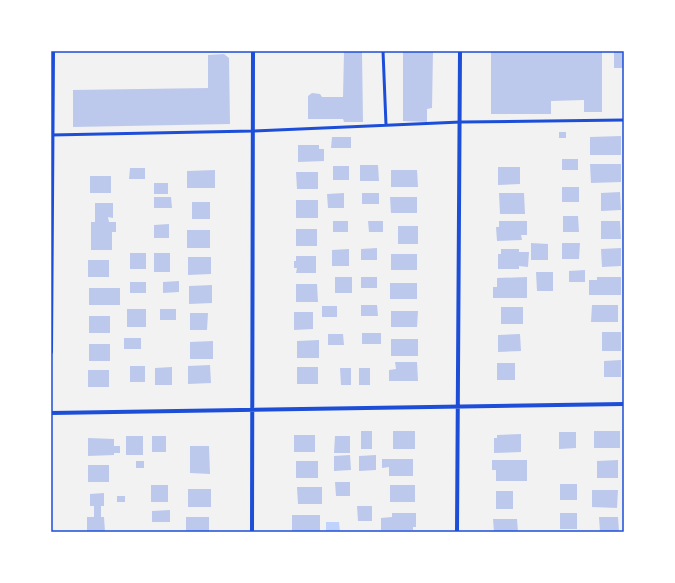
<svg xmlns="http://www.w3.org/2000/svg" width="675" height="583" viewBox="0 0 675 583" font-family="Ubuntu,sans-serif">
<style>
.water{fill:#bfd3fe}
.building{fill:#bdc9ec}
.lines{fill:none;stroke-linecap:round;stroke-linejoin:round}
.service{stroke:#1d4ed8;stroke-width:3}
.minor{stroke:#1d4ed8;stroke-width:4}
.neatline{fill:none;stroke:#1d4ed8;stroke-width:1.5}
</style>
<rect width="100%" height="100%" fill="#f2f2f2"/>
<path class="water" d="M326,522H339L340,532H326Z"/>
<path class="building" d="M403,51H433L432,108L427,109V122L403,121Z
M491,51H602V112H584V100L551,101V114H491Z
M614,51H624V68H614Z
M344,52H362L363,122H344L343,119H308V96L312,93L320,94L322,97H343Z
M224,54L229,58L230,124L73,127V90L208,88V55Z
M559,132H566V138H559Z
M621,136V155H590V137Z
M332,137H351V148H331Z
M298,145H319V149H324V161L298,162Z
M562,159H578V170H562Z
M590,164H621V182L591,183Z
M360,165H378L379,181H360Z
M333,166H349V180H333Z
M498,167H520V184L498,185Z
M130,168H145V179H129Z
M215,170V188H187V171Z
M391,170H417L418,187H391Z
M296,172H318V189H297Z
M90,176H111V193H90Z
M154,183H168V194H154Z
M562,187H579V202H562Z
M620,192L621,210L601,211V193Z
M344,193V208H328L327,194Z
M362,193H379V204H362Z
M499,193H524L525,214H500Z
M154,197H171L172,208H154Z
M390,197H417V213H391Z
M296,200H318V218H296Z
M192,202H210V219H192Z
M95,203H113V218L108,217L109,222H116V232H112V250H91V222H95Z
M563,216H578L579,232H563Z
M333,221H348V232H333Z
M368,221H383V232H369Z
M499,221H527V235H521L522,240L497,241L496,227H499Z
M601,221H620L621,239H601Z
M169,224V238H154V225Z
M398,226H418V244H398Z
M296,229H317V246H296Z
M187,230H210V248H187Z
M531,243L548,244V260H531Z
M562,243H580L579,259H562Z
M377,248V260H361V249Z
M621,248V266L602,267L601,249Z
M349,249V266H332V250Z
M501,249H519V252H529L528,267L519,266V269H498V254H501Z
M130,253H146V269H130Z
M154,253H170V272H154Z
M391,254H417V270H391Z
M296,256H316V273H296L297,268H294V261H296Z
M188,257H211V274L188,275Z
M88,260H109V277H88Z
M585,270V282H569V271Z
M536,272H553V291H537Z
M335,277H352V293H335Z
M361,277H377V288H361Z
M527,277V298H493V287H497V278Z
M597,277H621V295H589V280H597Z
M179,281V292L163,293V282Z
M130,282H146V293H130Z
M390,283H417V299H390Z
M296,284H317L318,302H296Z
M212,285V303L189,304V286Z
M89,288H120V305H89Z
M361,305H377L378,316H361Z
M592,305H618V322H591Z
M322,306H337V317H322Z
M501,307H523V324H501Z
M127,309H146V327H127Z
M160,309H176V320H160Z
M391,311H418L417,327H391Z
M294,312H313V329L294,330Z
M190,313H208L207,330H190Z
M89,316H110V333H89Z
M602,332H621V351H602Z
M362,333H381V344H362Z
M328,334H343L344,345H328Z
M520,334L521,351L498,352V335Z
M124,338H141V349H124Z
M391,339H418V356H391Z
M319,340V358H297V341Z
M213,341V359H190V342Z
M89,344H110V361H89Z
M621,360V377H604V361Z
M395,362H417L418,381H389V370L396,369Z
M497,363H515V380H497Z
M210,365L211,383L188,384V366Z
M130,366H145V382H130Z
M172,367V385H155V368Z
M297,367H318V384H297Z
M340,368H351V385H341Z
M359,368H370V385H359Z
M88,370H109V387H88Z
M361,431H372V449H361Z
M393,431H415V449H393Z
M594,431H620V448H594Z
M559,432H576V448L559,449Z
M521,434V452L494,453V438H497V435Z
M294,435H315V452H294Z
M126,436H143V455H126Z
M152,436H166V452H152Z
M335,436H350V453H334Z
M88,438L114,439V446H120V453H114V455L88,456Z
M190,446H209L210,474L190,473Z
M350,455L351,470L334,471V456Z
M376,455V470L359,471V456Z
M382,459H413V476H389V467L382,468Z
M492,460H527V481H496V470H492Z
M618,460V478H597V461Z
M136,461H144V468H136Z
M296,461H318V478H296Z
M88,465H109V482H88Z
M335,482H350V496H336Z
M560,484H577V500H560Z
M151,485H168V502H151Z
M390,485H415V502H390Z
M297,487H322V504H298Z
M188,489H211V507H188Z
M592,490H618L617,508L592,507Z
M496,491H513V509H496Z
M104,493V506H101V517H104L105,532H87V517H94V506H90V494Z
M117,496H125V502H117Z
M357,506H372V521H358Z
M170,510V522H152V511Z
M392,513H416V527H413V530H381V518L392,517Z
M560,513H577V529H560Z
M292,515H320V532H292Z
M186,517H209V532H186Z
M599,517H618L619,532H600Z
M493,519H517L518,532H494Z"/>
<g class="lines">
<path class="service" d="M383,51L386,125
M51,135L253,131L461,122L624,120"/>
<path class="minor" d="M51,352L53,51
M51,413L624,404
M252,532L253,51
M457,532L460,51"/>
</g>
<rect width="675" height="583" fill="none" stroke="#ffffff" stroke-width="104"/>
<rect x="52" y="52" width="571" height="479" class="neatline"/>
</svg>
